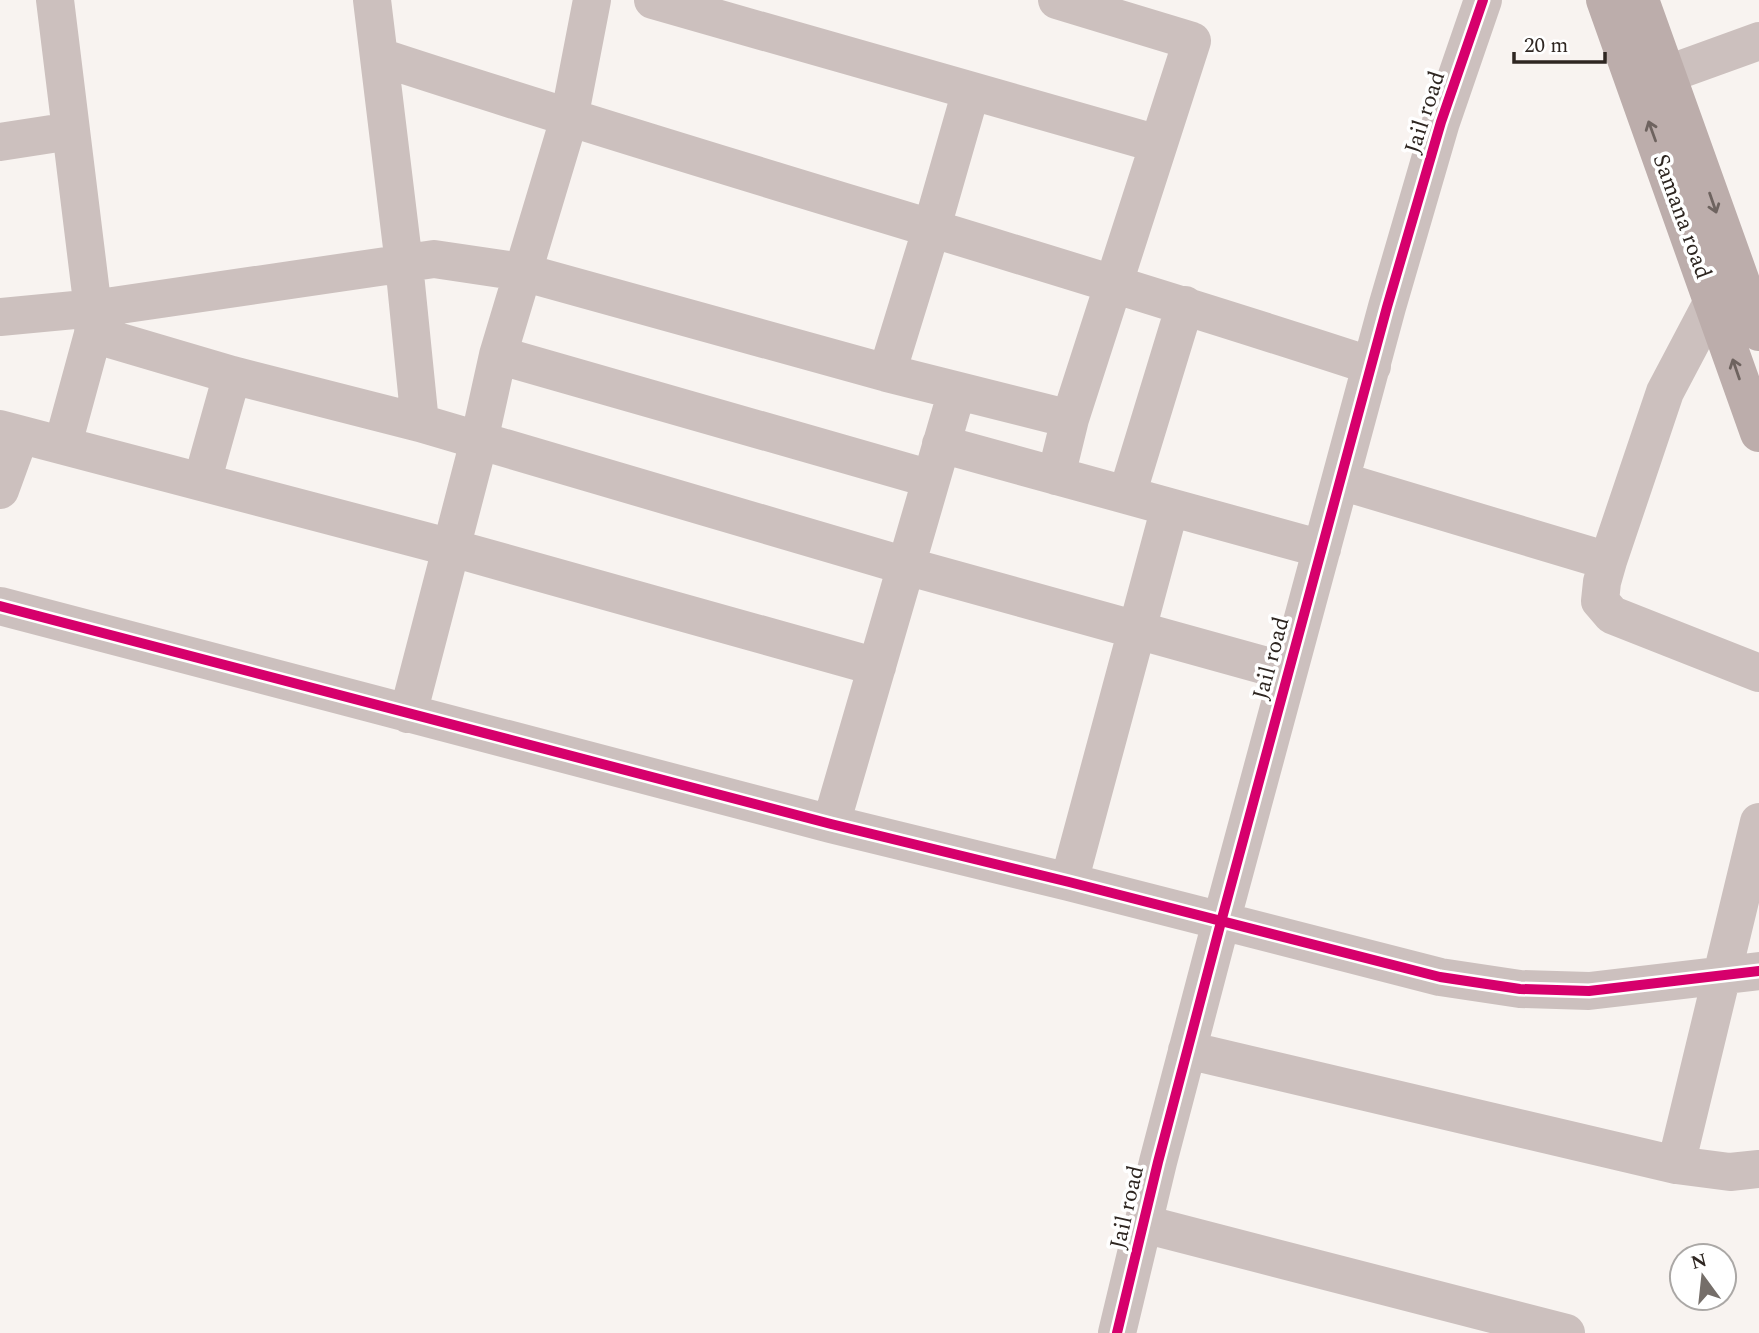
<svg xmlns="http://www.w3.org/2000/svg" width="1759" height="1333" viewBox="0 0 1759 1333" font-family="Spectral,serif">
<style>
.lines{fill:none;stroke-linecap:round;stroke-linejoin:round}
.minor{stroke:#ccc0be;stroke-width:38}
.major{stroke:#bcadab;stroke-width:38}
.cycleway-casing{stroke:#fff;stroke-width:15}
.cycleway{stroke:#d6006c;stroke-width:10}
.oneway{stroke:#6e635f}
.labels{text-anchor:middle;stroke-width:7;stroke-linejoin:round;paint-order:stroke}
.street-label{font-size:23px;fill:#2e2621;stroke:#fff}
</style>
<rect width="100%" height="100%" fill="#f8f3f0"/>
<g class="lines">
<path class="minor" d="M55,0L94,318L93,334L63,444
M372,0L404,264L420,423
M653,0L1158,144
M380,57C709,165 1043,258 1372,366
M1668,74L1759,41
M0,142L71,131
M1713,301L1665,392L1608,561L1602,582L1600,601L1612,615L1759,673
M0,317L106,307L434,259L522,272L887,373L1070,419
M93,334L232,375L420,423L906,566L1288,672
M498,355L931,479
M887,373L932,227L971,91
M0,429L452,548L877,667
M941,444L1322,549
M1056,476L1070,419L1192,41L1057,0
M1341,481L1608,561
M202,482L232,375
M0,490L20,435
M1127,495L1185,305
M0,606L831,824L1069,882L1440,977L1520,989L1589,991L1759,971
M408,714L479,441L498,355L569,119L592,0
M831,824L957,391
M1069,882L1170,507
M1187,1050L1676,1165L1730,1172L1759,1169
M1676,1165L1759,822
M1144,1224L1566,1333
M1117,1333L1158,1162L1221,922L1387,307L1441,122L1483,0"/>
<path class="major" d="M1605,0L1759,433
M1640,0L1759,332"/>
<g class="cycleway-casing">
<path id="cycleway" d="M0,606L831,824L1069,882L1440,977L1520,989L1589,991L1759,971
M1117,1333L1158,1162L1221,922L1387,307L1441,122L1483,0"/>
</g>
<use href="#cycleway" class="cycleway"/>
</g>
<defs><path id="oneway-shaft" d="M-6 0H5M1.5-3L5.5 0L1.5 3" fill="none" stroke-width="1.6" stroke-linecap="round" stroke-linejoin="round" transform="scale(1.75)"/></defs>
<g class="oneway">
<use href="#oneway-shaft" transform="translate(1652 131) rotate(-110)"/>
<use href="#oneway-shaft" transform="translate(1713 203) rotate(71)"/>
<use href="#oneway-shaft" transform="translate(1736 369) rotate(-109)"/>
</g>
<g class="labels">
<g class="street-label">
<text transform="translate(1424 112) rotate(-72)" y="8">Jail road</text>
<text transform="translate(1683 216) rotate(70)" y="8">Samana road</text>
<text transform="translate(1270 658) rotate(-75)" y="8">Jail road</text>
<text transform="translate(1126 1207) rotate(-77)" y="8">Jail road</text>
</g>
</g>
<g transform="translate(1703 1277) rotate(345)"><circle r="33" fill="#ffffff" stroke="#aba8a6" stroke-width="2"/>
<path d="M0-5L12 26L0 18L-12 26Z" fill="#756e69"/>
<text y="-10" font-size="19" font-weight="bold" text-anchor="middle" fill="#2e2621">N</text>
</g>
<path d="M1514 52v10h91v-10" fill="none" stroke="#2e2621" stroke-width="3.5"/>
<text x="1524" y="52" font-size="21" fill="#2e2621" stroke="#ffffff" stroke-width="5" paint-order="stroke">20 m</text>
</svg>
